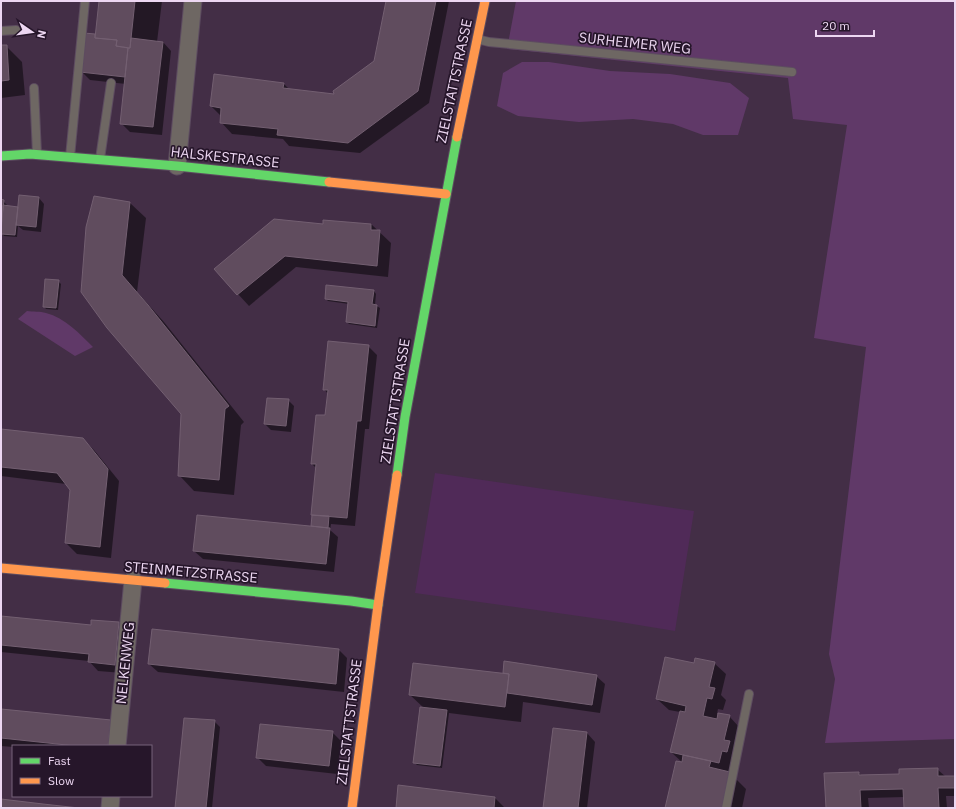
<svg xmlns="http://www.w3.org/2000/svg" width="956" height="809" viewBox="0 0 956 809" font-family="'IBM Plex Sans',sans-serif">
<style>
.built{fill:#502a58}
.green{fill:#603968}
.shadow{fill:#0007}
.building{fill:#604c5e;stroke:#735f71}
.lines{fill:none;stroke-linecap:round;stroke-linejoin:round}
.lane-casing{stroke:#5d4c60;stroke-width:10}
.street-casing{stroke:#5d4c60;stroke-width:19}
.fast-casing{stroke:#5d4c60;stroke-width:11}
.slow-casing{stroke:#5d4c60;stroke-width:11}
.lane{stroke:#6e6763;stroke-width:8}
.street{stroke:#6e6763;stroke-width:17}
.fast{stroke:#63d668;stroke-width:9}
.slow{stroke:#ff974d;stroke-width:9}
.labels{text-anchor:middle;stroke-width:3.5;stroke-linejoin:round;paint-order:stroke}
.street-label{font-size:14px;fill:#edd7f2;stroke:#26162a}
</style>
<rect width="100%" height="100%" fill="#432e46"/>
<path class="built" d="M435,473L694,511L675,631L614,621L415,593Z"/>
<path class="green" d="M516,1H955V739L825,743L835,679L829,654L866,347L814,338L847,125L793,119L788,78L507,49Z
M522,62H549L610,71L670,74L730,83L749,98L738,135H703L673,124L633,119L579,122L518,116L497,106L503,73Z
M27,311C33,312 40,311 46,313C65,318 80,334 93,347L75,356L18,319Z"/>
<path class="shadow" d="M99,1H162L157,42H163L171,51L162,135L130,132L121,123L126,84L90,80L82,72L85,34L96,35Z
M387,1H449L429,103L360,153L289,146L283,139L232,134L221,122V116L211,106L283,83L289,89L336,95L375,62Z
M1,46H6L22,62L25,95L1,98Z
M39,198L44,204L41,232L23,230L18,226L17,237L4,236L1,232V200L3,201L9,207L19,208Z
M130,203L146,218L137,292L164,322L244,422L241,425L234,495L194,491L179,475L182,414L108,328Z
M371,224L391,243L388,277L296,267L249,306L215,269L323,225Z
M58,281L61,284L58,310L46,309L44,306Z
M374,291L376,294L375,305L380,308L377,328L349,324L347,322L349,304L328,301L326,299Z
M368,346L377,355L369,429H365L355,526L331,524L330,530L338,537L334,572L203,559L194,551L312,527L316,468L312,464L326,417L328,394L324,389Z
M288,400L294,406L291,432L271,430L265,424Z
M1,430L82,439L94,450L119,481L111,558L77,554L66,543L71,490L66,484L1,476Z
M1,617L92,627L118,623L127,632L123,673L98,671L89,661L1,652Z
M339,650L347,658L344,692L158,672L149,664Z
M505,662L596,676L605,684L600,713L523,702L521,722L449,713L442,768L417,765L414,762L425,709L410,695L505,675L504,673Z
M714,663L726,674L721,695L726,700L723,710L718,709L717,714L729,716L740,728L731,774L746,789L742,808H666L684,764L671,752L680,712L669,710L657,699L695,664Z
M1,710L110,721L119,730L117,746L13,747L1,746Z
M214,721L220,727L212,808H176Z
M332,732L341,741L337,774L266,766L257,757Z
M587,733L595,742L587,808H544Z
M937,769L946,777H955V796H946L947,808H905V797L868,798L869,808H827L859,773L862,776L900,775Z
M495,798L505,808H397Z"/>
<path class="building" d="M99,1H135L130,48L116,46L117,40L95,38Z
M386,1H436L418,91L348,143L277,135L278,129L220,123L221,108L210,106L214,74L284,83L283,88L334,94L333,91L374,61Z
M84,33L95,34V38L117,40L116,46L128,48L125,77L80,72Z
M131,38L163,42L153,127L120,124L128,48H130Z
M1,45H7L9,80L1,81Z
M19,195L39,197L36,227L16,225Z
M94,196L130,202L122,275L148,305L229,406L225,409L219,480L178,476L181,414L107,328L81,292L86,227Z
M1,199L4,200L1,227Z
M3,205L18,207L15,235L1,234Z
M274,219L323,224V220L371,224V230H380L377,266L285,256L237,295L214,269Z
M45,279L59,280L56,308L43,307Z
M326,285L374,290L372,304L377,305L375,326L346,322L348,302L325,299Z
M328,341L369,345L361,421H357L347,518L311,515L316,464H311L316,415H325L328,390H323Z
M267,398L289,399L286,426L264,424Z
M1,429L83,438L108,469L100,547L65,543L70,490L57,473L1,467Z
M197,515L330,528L326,564L193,551Z
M312,515L329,516L328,528L311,526Z
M1,616L91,625V620L119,622L115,665L88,662L89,654L1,645Z
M152,629L339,649L336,684L148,664Z
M665,657L694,663L695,658L715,662L709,687L715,688L712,699L707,698L703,716L717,719L718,713L730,715L724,740L730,741L727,752L722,751L719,763L670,752L680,711L685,712L686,706L656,699Z
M504,661L597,675L592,705L507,693L509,674L503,673Z
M413,663L509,674L505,707L409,695Z
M420,707L447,710L440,766L413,763Z
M1,709L111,720L108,746H76L1,738Z
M184,718L215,720L206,808H175Z
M260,724L333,731L329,766L256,758Z
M553,728L587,732L578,808H543Z
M683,755L711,761L709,767L730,772L722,808H665L676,761L682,762Z
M938,768V776H955V788H938L939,808H904L903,789L860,790L861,808H826L824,773L859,772V775L899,774V769Z
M398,785L495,797L494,808H396Z
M1,799L43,804L79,808H1Z"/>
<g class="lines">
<g class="lane-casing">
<path id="lane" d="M1,31L16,30
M477,39L489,42L792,72
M34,88L37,154
M70,157L85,1
M100,159L111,83
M726,808L749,694"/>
</g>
<g class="street-casing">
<path id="street" d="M177,166L193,1
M117,746L133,580
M110,808L111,796"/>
</g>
<g class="fast-casing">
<path id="fast" d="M1,156L30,154L177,166L329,182
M397,475L405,417L457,137
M165,583L351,601L378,605"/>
</g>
<g class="slow-casing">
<path id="slow" d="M457,137L485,1
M329,182L446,194
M1,568L165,583
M352,808L378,605L397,475"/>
</g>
<use href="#lane" class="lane"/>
<use href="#street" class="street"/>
<use href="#fast" class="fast"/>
<use href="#slow" class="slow"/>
</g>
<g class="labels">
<g class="street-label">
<text transform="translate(635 43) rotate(6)" y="5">SURHEIMER WEG</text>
<text transform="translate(454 81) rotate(-78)" y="5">ZIELSTATTSTRASSE</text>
<text transform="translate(225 157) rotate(6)" y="5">HALSKESTRASSE</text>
<text transform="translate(395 401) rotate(-81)" y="5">ZIELSTATTSTRASSE</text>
<text transform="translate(191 572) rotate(5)" y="5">STEINMETZSTRASSE</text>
<text transform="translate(125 663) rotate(-84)" y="5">NELKENWEG</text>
<text transform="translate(349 722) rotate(-83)" y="5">ZIELSTATTSTRASSE</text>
</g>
</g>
<rect width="956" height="809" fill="none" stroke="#edd7f2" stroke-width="4"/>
<rect x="12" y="745" width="140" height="52" fill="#26162a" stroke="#76637a"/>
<rect x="20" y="758" width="20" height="6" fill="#63d668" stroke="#76637a"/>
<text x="48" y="765" font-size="12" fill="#edd7f2">Fast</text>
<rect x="20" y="778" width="20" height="6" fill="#ff974d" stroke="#76637a"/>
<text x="48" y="785" font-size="12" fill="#edd7f2">Slow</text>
<g transform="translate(32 32) rotate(103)" stroke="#26162a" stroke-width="3" paint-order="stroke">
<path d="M0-3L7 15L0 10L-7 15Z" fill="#edd7f2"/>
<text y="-6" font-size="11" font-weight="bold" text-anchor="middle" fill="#edd7f2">N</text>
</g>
<path d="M816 30v6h58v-6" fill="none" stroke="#edd7f2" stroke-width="2"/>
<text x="822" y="30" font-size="12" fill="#edd7f2" stroke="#26162a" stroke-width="3" paint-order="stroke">20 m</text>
</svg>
